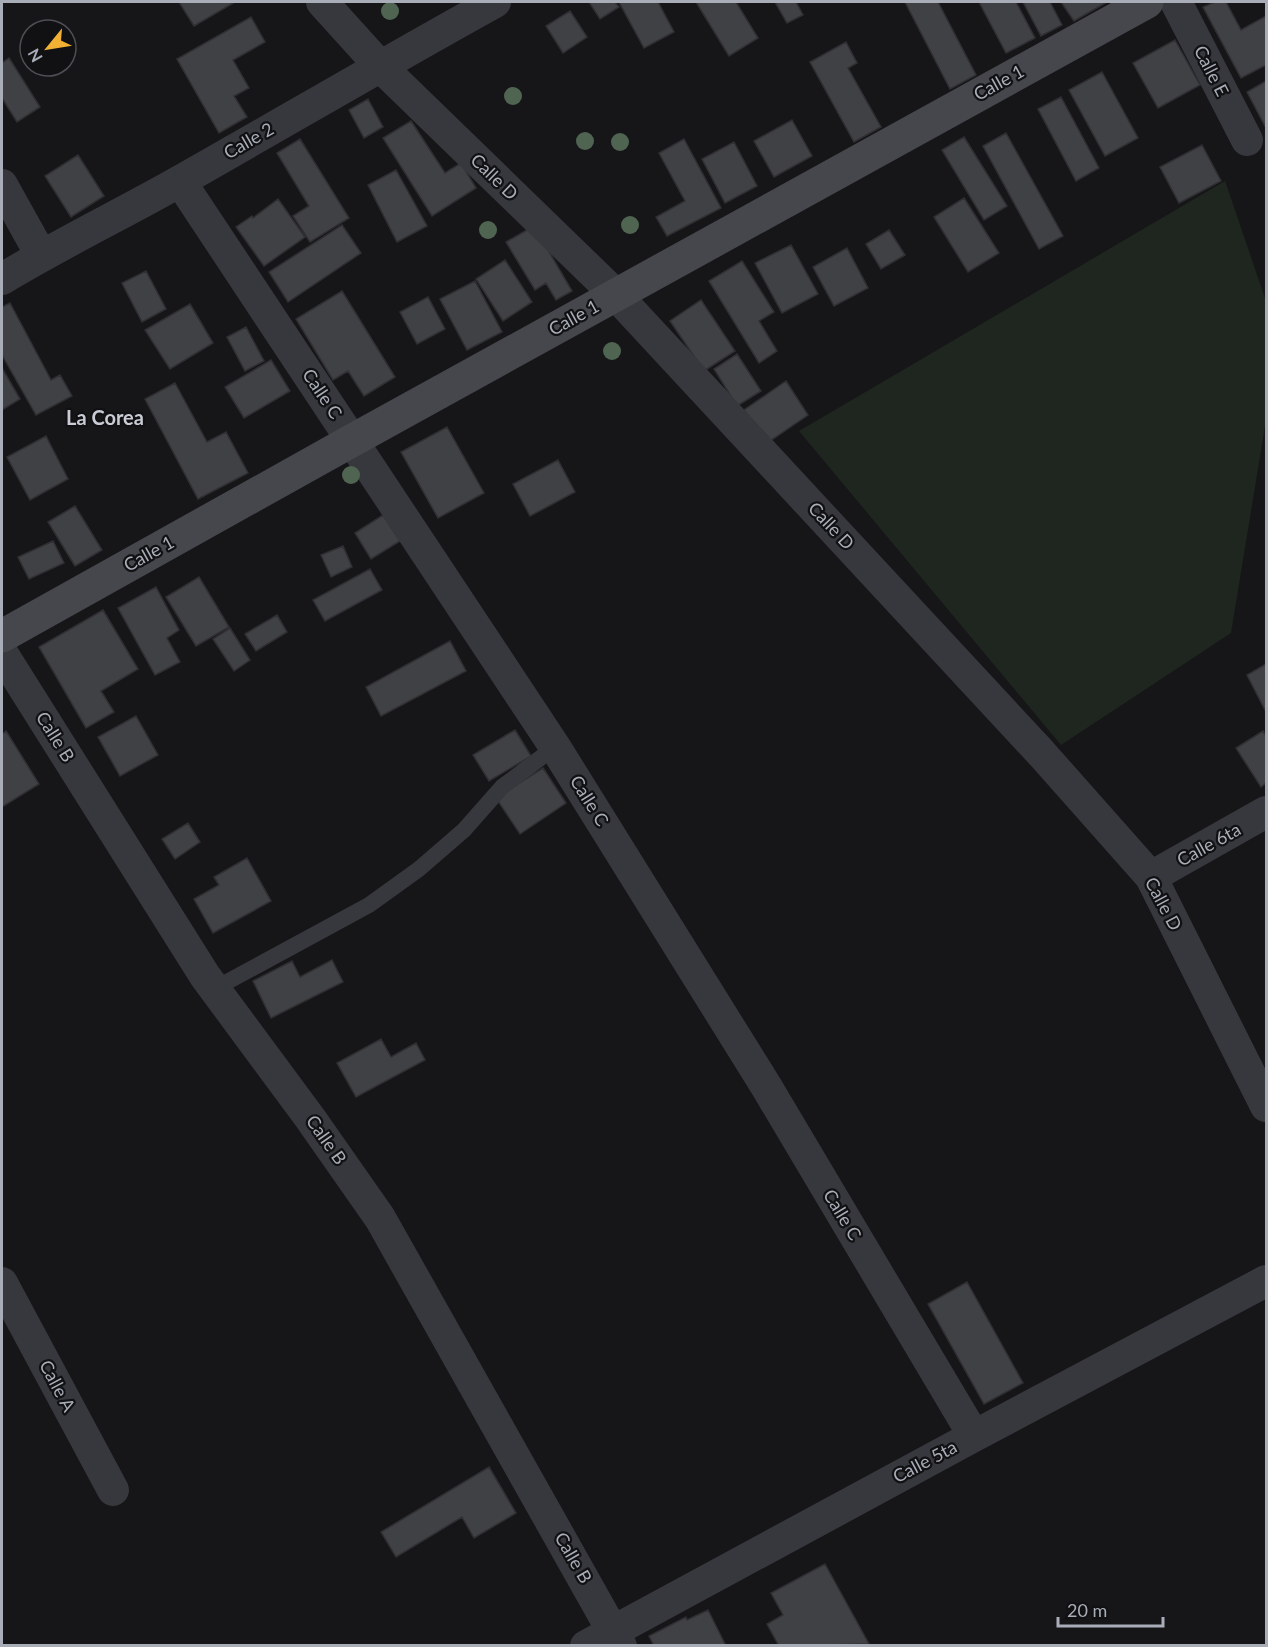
<svg xmlns="http://www.w3.org/2000/svg" width="1268" height="1647" viewBox="0 0 1268 1647" font-family="Lato,sans-serif">
<style>
.green{fill:#1e261f}
.building{fill:#404145;stroke:#303034;stroke-width:1.5}
.lines{fill:none;stroke-linecap:round;stroke-linejoin:round}
.lane{stroke:#37383d;stroke-width:16}
.street{stroke:#37383d;stroke-width:32}
.secondary{stroke:#45474d;stroke-width:33}
.tree{fill:#506452}
.labels{text-anchor:middle;stroke-width:4.5;stroke-linejoin:round;paint-order:stroke}
.street-label{font-size:18px;fill:#a8adb8;stroke:#111113}
.neighbourhood-label{font-size:20px;font-weight:bold;fill:#c9ccd4;stroke:#111113}
</style>
<rect width="100%" height="100%" fill="#161618"/>
<path class="green" d="M1225,181L1266,301V420L1231,633L1061,745L799,431Z"/>
<path class="building" d="M179,2H235L194,26Z
M589,2H615L619,7L600,19Z
M619,2H658L674,32L644,48Z
M696,2H736L758,38L729,56Z
M775,2H796L803,15L787,23Z
M905,2H938L976,75L950,89Z
M979,2H1016L1035,38L1006,53Z
M1023,2H1050L1062,25L1041,36Z
M1061,2H1107L1074,21Z
M1215,2H1226L1241,30L1266,16V65L1241,78L1203,7Z
M570,11L587,37L563,53L546,26Z
M251,17L265,42L233,60L249,88L234,96L247,117L219,133L177,59Z
M1175,40L1200,85L1158,108L1133,63Z
M846,42L857,63L848,68L881,127L854,142L810,62Z
M9,58L40,107L17,122L2,98V63Z
M1102,72L1138,138L1105,156L1069,90Z
M1266,81V128L1247,92Z
M1061,97L1099,168L1076,181L1038,109Z
M368,99L383,127L364,138L349,110Z
M792,120L812,156L774,177L754,141Z
M411,121L445,173L461,163L476,188L432,216L383,138Z
M1006,133L1063,236L1039,249L983,146Z
M964,137L1007,206L984,220L942,150Z
M300,139L349,218L310,242L293,216L309,206L277,153Z
M684,139L721,208L667,236L656,217L685,201L659,153Z
M734,142L757,186L725,203L702,159Z
M1202,145L1221,181L1179,203L1160,167Z
M78,155L104,196L71,217L45,176Z
M396,170L427,226L397,242L368,185Z
M964,198L999,253L968,272L934,217Z
M278,199L305,237L264,266L236,227L252,216L253,218Z
M342,225L361,253L288,302L269,272Z
M534,226L572,291L556,300L546,283L535,290L506,242Z
M889,230L905,255L881,269L866,244Z
M791,245L818,294L782,313L755,263Z
M847,248L868,288L834,306L813,267Z
M505,260L532,302L503,321L476,279Z
M742,261L774,312L759,321L777,351L759,363L709,281Z
M146,271L166,309L142,322L122,283Z
M475,281L502,332L467,350L440,299Z
M342,291L395,377L364,396L348,371L333,380L296,319Z
M428,297L445,329L417,344L400,312Z
M701,300L735,351L704,371L670,321Z
M10,303L51,380L60,375L72,396L36,415L2,355V307Z
M190,304L213,343L170,369L145,330Z
M246,327L264,361L245,371L227,337Z
M737,354L761,391L737,406L714,369Z
M271,360L290,391L244,418L225,387Z
M2,368L20,399L2,410Z
M786,381L808,415L767,443L744,410Z
M175,383L207,442L226,432L248,473L198,499L145,399Z
M447,427L484,493L438,518L401,452Z
M46,436L68,479L30,500L7,457Z
M558,460L575,492L530,516L513,484Z
M75,506L102,550L75,566L48,522Z
M383,515L400,541L371,559L355,533Z
M53,541L64,563L29,579L18,557Z
M343,546L352,567L331,577L321,555Z
M370,569L382,590L325,621L313,600Z
M199,577L229,627L196,646L166,597Z
M156,587L179,630L167,638L180,662L155,675L118,608Z
M103,610L138,669L101,691L114,712L86,728L39,647Z
M277,615L287,632L256,651L245,634Z
M230,628L250,660L234,671L213,639Z
M450,641L466,671L381,716L366,687Z
M1266,664V712L1247,675Z
M136,716L158,755L120,776L98,737Z
M515,730L531,756L489,781L473,755Z
M6,731L39,784L2,807V734Z
M1263,731L1266,736V783L1261,787L1236,748Z
M543,768L566,803L520,834L496,798Z
M188,823L200,842L175,859L162,839Z
M247,858L271,901L213,933L194,899L219,885L214,877Z
M332,960L343,982L271,1018L253,981L292,961L300,977Z
M381,1039L391,1057L416,1043L425,1060L356,1097L337,1063Z
M967,1282L1023,1383L984,1404L928,1304Z
M489,1467L516,1513L474,1538L462,1517L396,1557L381,1532Z
M825,1564L869,1644L779,1646L767,1624L783,1615L771,1593Z
M708,1610L726,1646H654L649,1636L686,1617L687,1620Z"/>
<g class="lines">
<path class="lane" d="M214,989L369,905L419,869L464,830L502,787L555,747"/>
<path class="street" d="M322,2L379,65L616,295L1042,754L1151,877L1266,1106
M1176,2L1247,140
M180,181L555,747L766,1086L974,1436
M2,185L41,255
M2,279C60,244 122,214 182,180C286,121 390,60 495,2
M2,653L205,976L310,1118L380,1218L621,1646
M1151,877L1266,812
M2,1283L113,1490
M586,1646L974,1436L1266,1281"/>
<path class="secondary" d="M2,636L353,440L1147,2"/>
</g>
<g class="tree">
<circle cx="390" cy="11" r="9"/>
<circle cx="513" cy="96" r="9"/>
<circle cx="585" cy="141" r="9"/>
<circle cx="620" cy="142" r="9"/>
<circle cx="630" cy="225" r="9"/>
<circle cx="488" cy="230" r="9"/>
<circle cx="612" cy="351" r="9"/>
<circle cx="351" cy="475" r="9"/>
</g>
<g class="labels">
<g class="street-label">
<text transform="translate(1211 71) rotate(63)" y="6">Calle E</text>
<text transform="translate(999 83) rotate(-29)" y="6">Calle 1</text>
<text transform="translate(249 141) rotate(-30)" y="6">Calle 2</text>
<text transform="translate(494 177) rotate(44)" y="6">Calle D</text>
<text transform="translate(574 318) rotate(-29)" y="6">Calle 1</text>
<text transform="translate(322 394) rotate(56)" y="6">Calle C</text>
<text transform="translate(831 526) rotate(47)" y="6">Calle D</text>
<text transform="translate(149 554) rotate(-29)" y="6">Calle 1</text>
<text transform="translate(55 737) rotate(58)" y="6">Calle B</text>
<text transform="translate(589 801) rotate(58)" y="6">Calle C</text>
<text transform="translate(1209 845) rotate(-29)" y="6">Calle 6ta</text>
<text transform="translate(1163 904) rotate(62)" y="6">Calle D</text>
<text transform="translate(326 1140) rotate(55)" y="6">Calle B</text>
<text transform="translate(842 1215) rotate(59)" y="6">Calle C</text>
<text transform="translate(57 1386) rotate(62)" y="6">Calle A</text>
<text transform="translate(925 1462) rotate(-28)" y="6">Calle 5ta</text>
<text transform="translate(573 1558) rotate(60)" y="6">Calle B</text>
</g>
<g class="neighbourhood-label">
<text x="105" y="425">La Corea</text>
</g>
</g>
<rect width="1268" height="1647" fill="none" stroke="#a8adb8" stroke-width="6"/>
<g transform="translate(48 48) rotate(240)"><circle r="28" fill="#111113" stroke="#4d4f55" stroke-width="1.5"/>
<path d="M0-4.5L10 22L0 15L-10 22Z" fill="#f2b134"/>
<text y="-9" font-size="16" font-weight="bold" text-anchor="middle" fill="#a8adb8">N</text>
</g>
<path d="M1058 1617v9h105v-9" fill="none" stroke="#a8adb8" stroke-width="3"/>
<text x="1067" y="1617" font-size="18" fill="#a8adb8" stroke="#111113" stroke-width="4.5" paint-order="stroke">20 m</text>
</svg>
